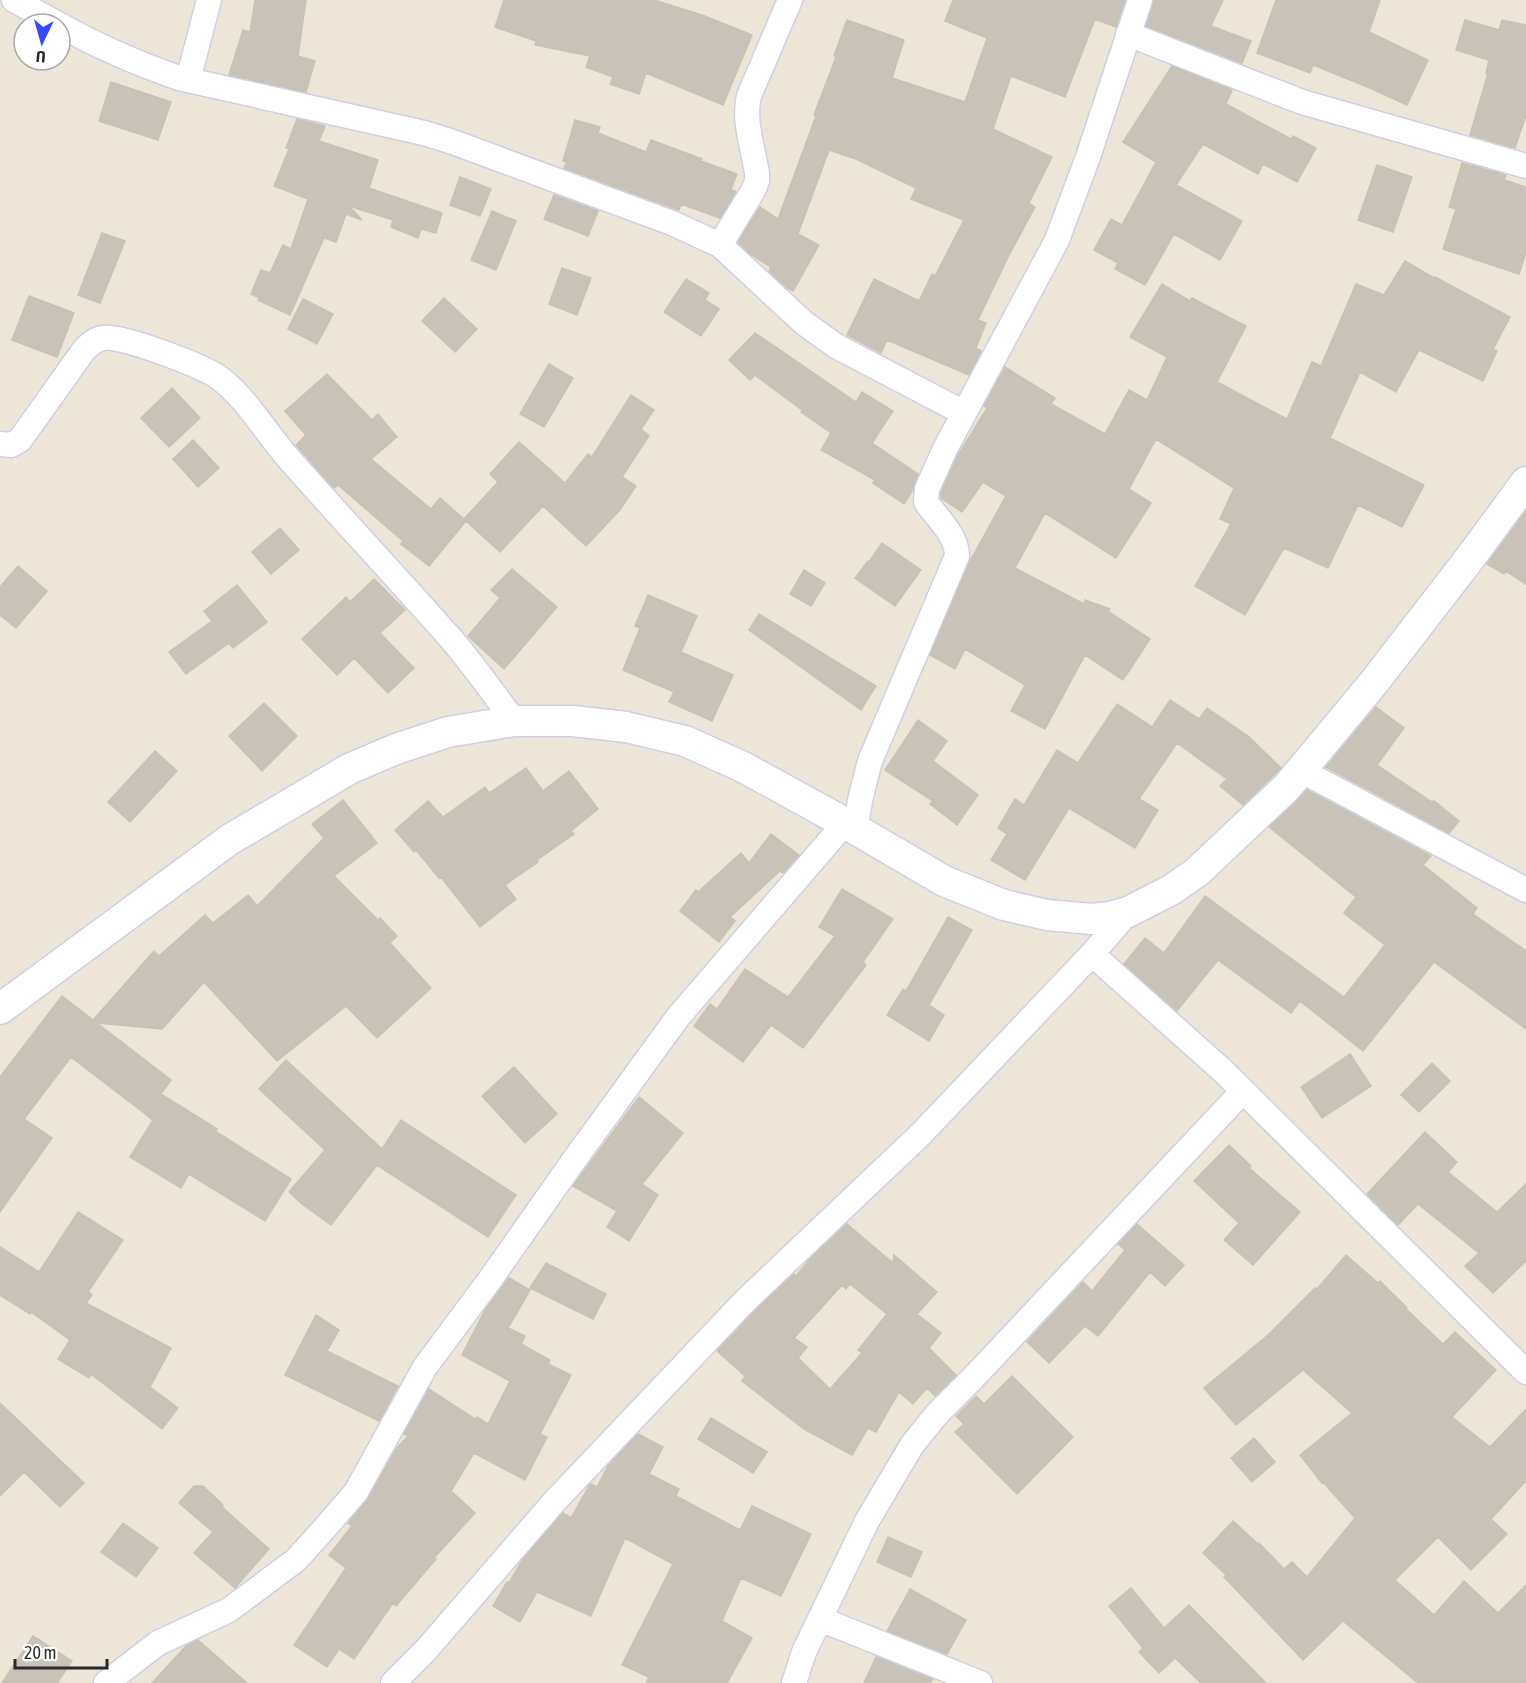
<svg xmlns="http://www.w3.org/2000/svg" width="1526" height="1683" viewBox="0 0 1526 1683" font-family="'Asap Condensed',sans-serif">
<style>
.building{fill:#c8c2b8;stroke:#c8c2b2;stroke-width:1.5;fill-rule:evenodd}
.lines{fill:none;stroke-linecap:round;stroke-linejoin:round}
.minor-casing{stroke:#cdd0e4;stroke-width:27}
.tertiary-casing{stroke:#cdd0e4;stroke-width:33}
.minor{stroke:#fff;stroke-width:24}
.tertiary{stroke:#fff;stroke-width:30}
</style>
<rect width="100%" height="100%" fill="#ede6d8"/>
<path class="building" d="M255,0H306L298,56L315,61L306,92L229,75L243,30L250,32Z
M504,0H654L702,15L752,35L723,105L646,73L639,94L610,84L613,77L586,67L590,56L535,45L536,41L495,27Z
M953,0H1125L1116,27L1095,19L1065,97L1011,76L993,129L1052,157L1029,203L1035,207L1009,255L978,320L986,323L976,348L981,351L969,375L887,340L881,353L847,335L874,279L919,301L932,274L935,276L964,220L911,199L916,188L856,159L829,150L798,234L819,245L793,291L787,288L769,271L771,267L751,255L738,242L760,207L778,219L816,116L814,115L836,57L834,56L847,20L904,40L892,78L965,102L987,38L945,21Z
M1154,0H1223L1211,26L1251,41L1242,63L1146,26Z
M1276,0H1380L1369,32L1428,60L1407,105L1370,88L1313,65L1310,73L1257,53Z
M1465,20L1499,30L1502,20L1526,25V115L1515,148L1470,135L1488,73H1486L1489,60L1456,50Z
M1172,66L1232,90L1226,104L1291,139L1293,136L1316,148L1297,182L1263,164L1258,174L1203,144L1176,185L1242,221L1220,260L1174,234L1145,285L1115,269L1118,263L1094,250L1111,219L1122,225L1156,162L1123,142Z
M111,82L171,102L158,140L99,121Z
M297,119L325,126L319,141L378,160L369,188L442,213L436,233L421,229L418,238L391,227L393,220L349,206L362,220L346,214L336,242L324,238L290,315L258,300L260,298L251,294L261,270L270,273L283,245L291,249L308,199L274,186L289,149L286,148Z
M575,120L600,127L598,133L646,152L651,140L702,159L701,161L737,174L731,189L736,192L720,218L681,204L679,210L564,168L567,162L563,161Z
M1462,163L1506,175L1504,180L1526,187V252L1519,274L1443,249L1456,209L1449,207Z
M1377,165L1412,177L1393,232L1358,220Z
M460,177L491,189L480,216L450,205Z
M554,195L598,211L588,236L544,219Z
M492,211L516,221L496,270L471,260Z
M102,233L125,241L100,303L78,295Z
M1405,261L1434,278L1435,277L1510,317L1493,349L1497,351L1483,381L1419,350L1396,392L1360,372L1330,438L1424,485L1402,527L1358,505L1328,568L1284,548L1245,615L1195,586L1231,524L1220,519L1234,488L1156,439L1129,489L1151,503L1116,558L1045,513L1015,568L1084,604L1085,600L1110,609L1109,612L1150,639L1123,680L1085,655L1045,729L1011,711L1025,685L965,649L955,669L930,655L969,563L1006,496L983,482L962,512L941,498V493L958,455L987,408L984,406L1005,367L1055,398L1051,404L1105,434L1129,390L1147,400L1167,357L1130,337L1162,284L1190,301L1192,298L1246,326L1217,382L1287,419L1312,362L1321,366L1356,284L1384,295Z
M562,268L591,278L577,315L549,304Z
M686,279L709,293L705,300L719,309L701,336L664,312Z
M29,296L74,313L57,357L12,340Z
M444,298L477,329L455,352L422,321Z
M303,299L333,314L317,344L288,329Z
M755,333L856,402L862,392L893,411L872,443L918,474L913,490L904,504L873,483L875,480L821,450L831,433L801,412L802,410L755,375L750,380L729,360Z
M549,364L573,378L544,427L520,414Z
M327,374L372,420L378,414L397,437L371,459L431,509L440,498L464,519L498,482L490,474L519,442L565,483L588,454L592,457L631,395L654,410L641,429L649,436L622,477L636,486L620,510L586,546L543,506L500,552L466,521L429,566L401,544L403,541L338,485L334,488L296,445L306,435L285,411Z
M172,388L200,418L169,447L141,418Z
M193,440L219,468L198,487L173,459Z
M1526,511V584L1506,571L1504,574L1487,564Z
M280,528L299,550L271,574L252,552Z
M882,543L921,570L895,606L855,578L868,561L869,562Z
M18,566L47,591L16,628L0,615V587Z
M512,569L557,607L504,669L468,636L500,598L491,590Z
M804,570L825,583L811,606L790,594Z
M374,579L405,610L380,633L414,668L388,693L354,658L337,675L302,639L346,597L350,602Z
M237,585L267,622L233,648L229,643L186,674L169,652L212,621L204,611Z
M648,595L697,616L681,652L733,675L712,721L669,702L674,692L623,670L640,628L635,626Z
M759,614L876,686L861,710L749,630Z
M1170,700L1199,719L1207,708L1248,736L1281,768L1243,805L1220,786L1227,779L1177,743L1139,799L1158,810L1135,848L1069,808L1025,880L991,860L1007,834L998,828L1015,799L1024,805L1057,750L1078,763L1117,704L1152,727Z
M264,703L297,736L262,771L229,736Z
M1376,707L1404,728L1377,765L1432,802L1434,801L1459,821L1449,833L1326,767Z
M918,720L947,741L933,761L978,795L957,825L930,804L933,801L885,770Z
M155,751L177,771L130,822L108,802Z
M526,768L543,791L569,771L598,809L571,831L574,834L537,860L538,862L505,885L516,899L480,927L441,877L439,878L416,850L414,852L395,830L428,801L443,817L485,787L489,793Z
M1307,790L1431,856L1423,865L1477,908L1473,914L1526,951V1029L1434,962L1363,1051L1300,1001L1291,1013L1218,960L1177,1011L1124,964L1145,938L1164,953L1205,896L1344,997L1385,945L1344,913L1356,897L1269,827Z
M343,800L377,843L334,876L378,920L380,918L397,936L390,943L431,988L377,1038L346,1006L277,1061L204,982L162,1029L97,1023L171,1080L161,1094L217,1129L215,1131L291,1179L265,1221L189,1174L181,1188L130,1157L153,1120L71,1057L24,1119L52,1138L0,1212V1077L62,996L93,1020L154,951L159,956L205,915L213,923L248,895L257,906L324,838L312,824Z
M771,834L799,855L783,873L780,871L730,917L735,921L719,942L680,911L696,890L698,892L741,853L749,863Z
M842,889L893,919L863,962L866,965L803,1048L771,1025L743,1062L694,1026L710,1004L717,1009L745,969L788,997L835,936L819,927Z
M948,917L972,930L929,1005L944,1015L929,1041L887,1015L903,989L906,991Z
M1350,1054L1371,1086L1322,1118L1301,1087Z
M286,1060L382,1149L401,1120L516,1195L488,1237L377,1165L331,1225L302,1204L289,1192L325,1150L259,1089Z
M1432,1063L1450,1081L1419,1112L1401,1095Z
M514,1067L557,1114L525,1143L482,1096Z
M639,1097L683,1133L642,1184L658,1195L629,1241L607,1227L617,1211L573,1186Z
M1425,1132L1457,1162L1448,1172L1497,1212L1526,1184V1261L1493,1293L1465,1266L1479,1253L1418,1204L1398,1225L1367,1194Z
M1229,1145L1251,1166L1249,1168L1300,1212L1253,1265L1224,1240L1239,1223L1194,1181Z
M78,1212L123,1240L88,1292L92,1295L86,1303L171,1348L150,1387L178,1408L162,1429L91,1374L89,1378L58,1359L70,1340L31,1312L30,1314L0,1295V1247L39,1272Z
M847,1224L893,1263L894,1255L937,1292L917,1314L941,1333L929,1348L956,1375L935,1396L927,1388L913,1404L899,1392L876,1432L868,1428L852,1455L804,1429L742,1381L745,1376L717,1351L760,1306L794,1274L796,1276L809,1260ZM850,1284L887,1314L858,1350L862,1353L830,1389L798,1358L807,1347L794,1338L842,1285L846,1289Z
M1137,1224L1184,1265L1165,1286L1150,1272L1098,1336L1085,1326L1049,1363L1027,1342L1083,1282L1092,1291L1125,1250L1118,1244Z
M1346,1255L1378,1283L1380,1281L1407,1308L1406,1309L1443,1344L1455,1332L1496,1370L1452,1417L1490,1447L1526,1409V1481L1491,1519L1507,1534L1471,1570L1438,1537L1395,1580L1434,1615L1464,1581L1498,1613L1526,1585V1683H1418L1343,1621L1303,1660L1224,1577L1226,1575L1203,1553L1233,1521L1258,1544L1259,1543L1284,1569L1292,1562L1307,1577L1355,1518L1323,1482L1322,1483L1300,1455L1352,1413L1303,1370L1236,1425L1204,1388L1268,1335L1315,1288L1317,1289Z
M546,1263L606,1294L593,1319L530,1288Z
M509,1278L530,1290L508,1328L525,1336L521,1344L550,1360L548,1364L571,1375L540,1434L547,1437L525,1480L474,1453L451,1491L475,1513L434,1558L436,1559L396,1606L393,1603L354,1659L339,1649L327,1667L294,1645L346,1568L329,1555L352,1526L348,1523L368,1499L396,1449L408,1436L404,1434L429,1389L475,1419L477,1417L488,1424L510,1381L462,1355L485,1310Z
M316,1315L339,1330L327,1351L398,1386L379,1421L285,1375Z
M1012,1376L1073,1437L1017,1494L955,1432L964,1424L956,1416L976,1396L984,1404Z
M0,1403L84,1483L60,1507L24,1472L0,1496Z
M711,1418L767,1452L753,1473L698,1439Z
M638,1434L663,1447L649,1474L679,1489L676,1496L740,1530L752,1506L811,1534L781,1596L741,1578L722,1621L752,1638L727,1683H646L649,1677L622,1665L673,1564L625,1538L591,1616L537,1592L520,1622L493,1606L507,1582L509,1583L523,1559L563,1513L571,1518L589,1486L591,1484L597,1487L608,1466Z
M1254,1438L1275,1462L1252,1482L1231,1458Z
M194,1486H203L223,1505L222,1507L269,1549L235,1588L194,1553L213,1532L179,1503Z
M123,1523L158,1548L136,1577L101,1552Z
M888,1537L922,1552L911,1577L877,1562Z
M1131,1588L1164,1628L1189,1605L1266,1683H1201L1175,1658L1159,1673L1139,1652L1143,1648L1109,1606Z
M910,1589L966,1620L947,1654L887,1631Z
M33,1636L72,1661L57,1683H2Z
M198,1640L247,1683H152L186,1646Z
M876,1657L933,1679L930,1683H864Z"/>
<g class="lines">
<g class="minor-casing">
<path id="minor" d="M14,0L58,24
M60,25C97,46 139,64 179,78L424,133L450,141L672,223L720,245L804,323L836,346L964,413
M1128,34L1302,102L1526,166
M188,80L209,0
M720,245L754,189L757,181V173C753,148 743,120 749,96L790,0
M0,444L11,445L20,440L84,350C89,345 95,339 103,338C120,334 202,366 218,377C246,397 266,433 289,459C343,520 399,580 453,641C474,666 494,694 514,721
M1300,770L1526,890
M855,829L861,796L870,761L957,556C957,535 937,518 926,502L927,489L945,449L1057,240L1088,157L1140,0
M1092,954L1223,1071L1526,1372
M820,1619L980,1683
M106,1683L158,1643L229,1610L296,1560L324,1529L356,1492L425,1367L489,1281L572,1163L678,1017L845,823
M393,1683L426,1650L554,1502L744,1302L921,1134L1092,954L1128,912
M794,1683L804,1652L867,1521L912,1445L937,1414L973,1378L1243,1091"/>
</g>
<g class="tertiary-casing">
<path id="tertiary" d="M0,1009L229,840L349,769L396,749L448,732L514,721H573L626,727L685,741L743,767L845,823L944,881L1004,905L1047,915L1092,919L1110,917L1128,912L1171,890L1197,872L1287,787L1375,681L1470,558L1526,482"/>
</g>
<use href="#minor" class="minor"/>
<use href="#tertiary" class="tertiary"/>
</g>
<g transform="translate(42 42) rotate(185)"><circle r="28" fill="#ffffff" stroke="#a9a9a9" stroke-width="1.5"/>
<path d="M0-4.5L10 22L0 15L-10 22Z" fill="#3348ff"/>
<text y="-9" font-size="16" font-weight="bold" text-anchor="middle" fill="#292929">U</text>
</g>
<path d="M15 1659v9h92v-9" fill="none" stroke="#292929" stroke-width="3"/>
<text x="24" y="1659" font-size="18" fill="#292929" stroke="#ffffff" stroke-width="4.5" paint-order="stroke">20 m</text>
</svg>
